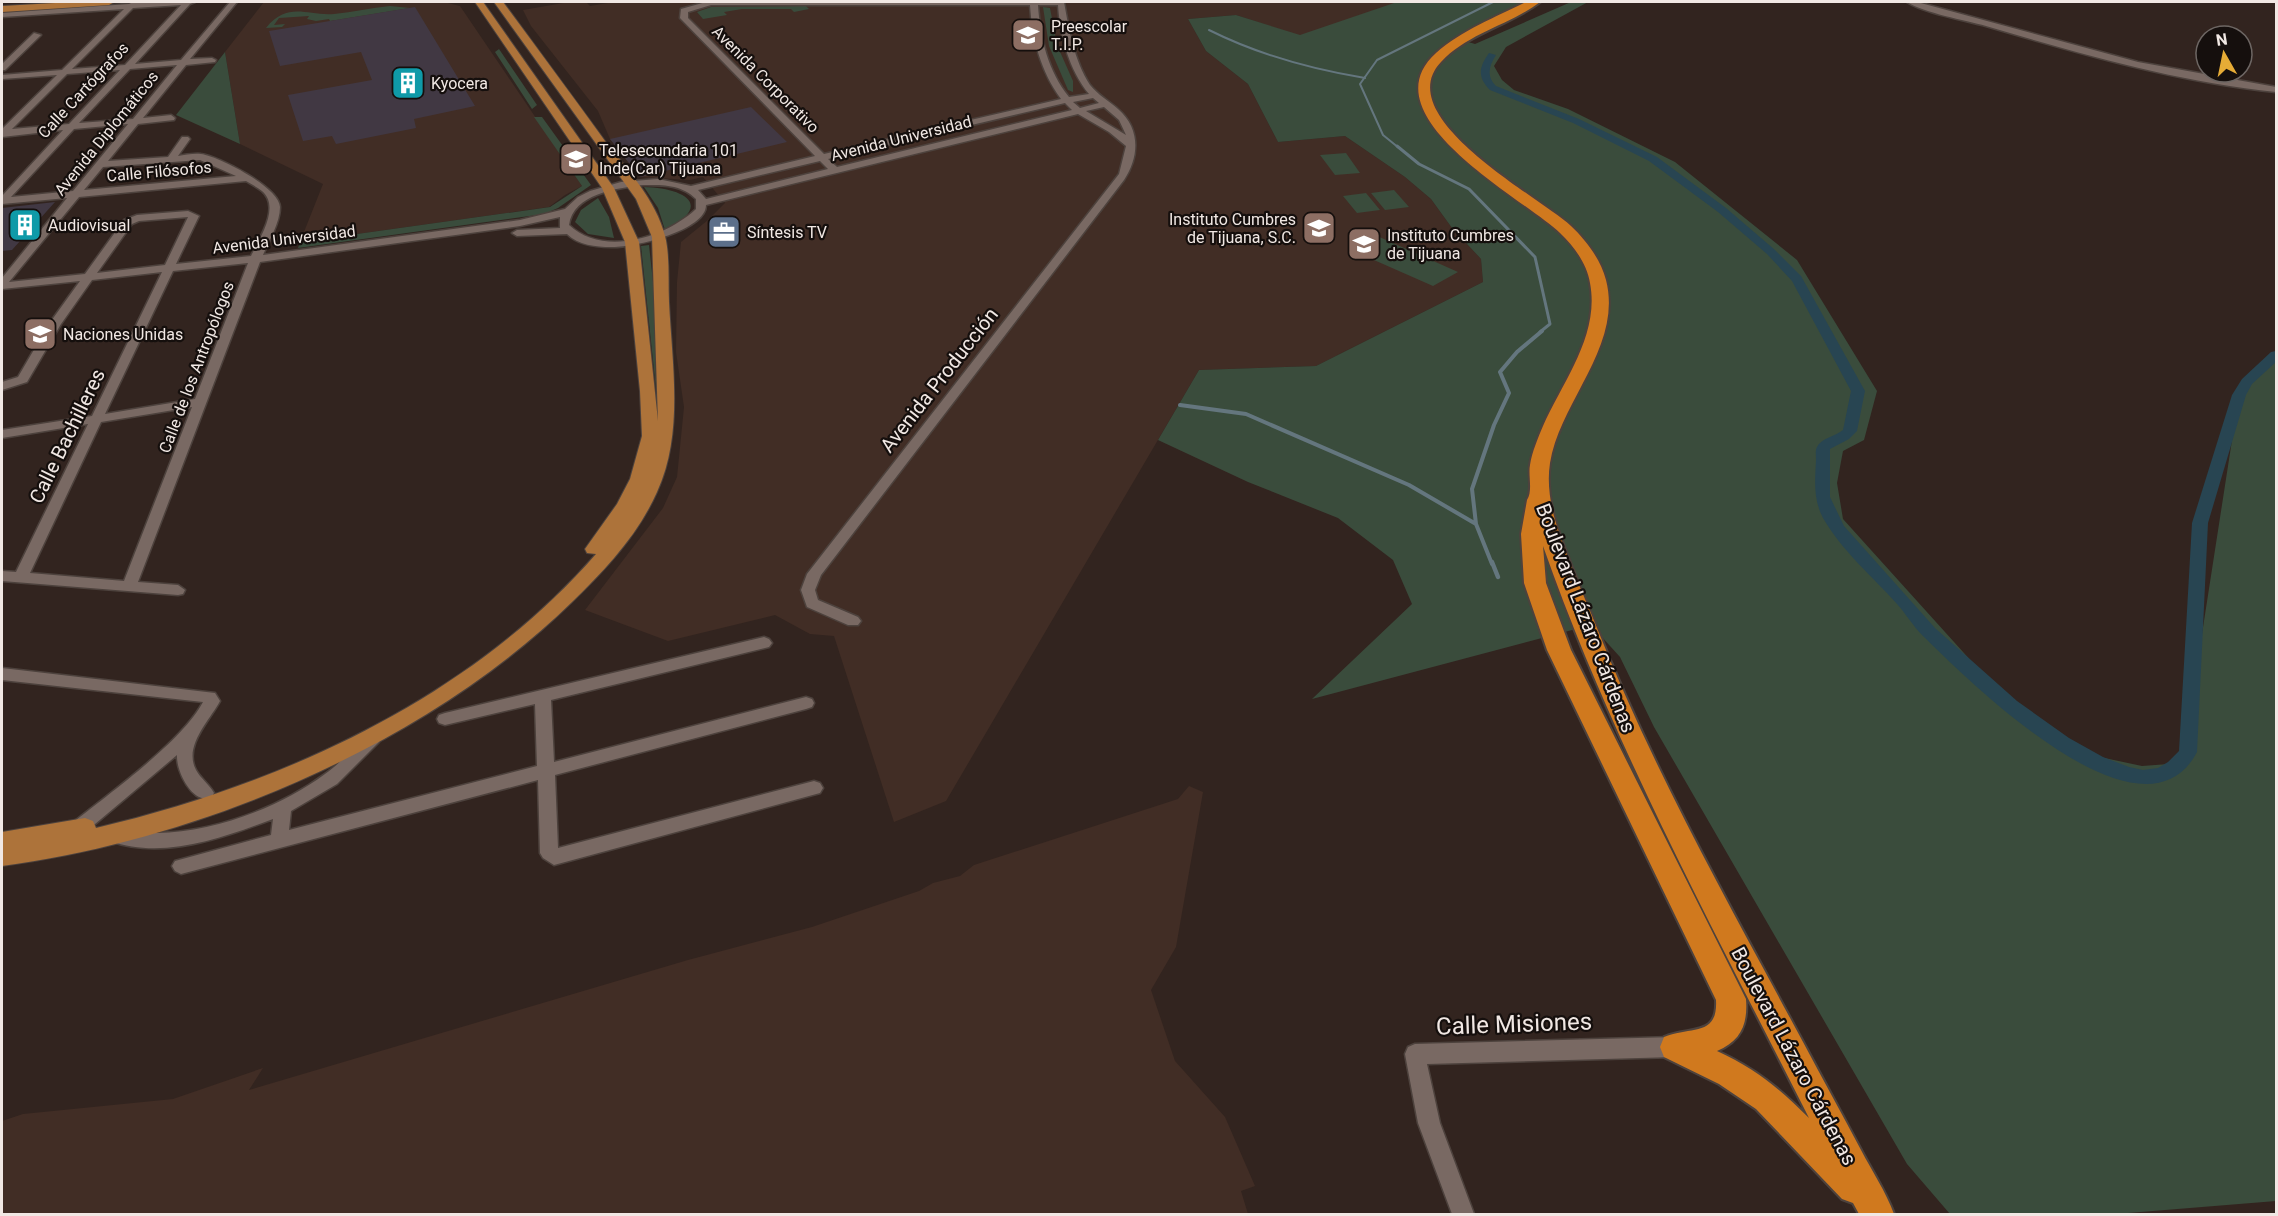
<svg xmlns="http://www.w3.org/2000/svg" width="2278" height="1216" viewBox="0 0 2278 1216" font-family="Roboto,sans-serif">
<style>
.built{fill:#412d25}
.green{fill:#3a4c3c}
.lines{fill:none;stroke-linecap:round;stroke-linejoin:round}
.stream-far3{stroke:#64767e;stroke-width:2}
.stream-far2{stroke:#64767e;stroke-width:3}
.stream-far1{stroke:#64767e;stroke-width:4}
.stream{stroke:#64767e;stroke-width:4.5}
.canal{fill:#284552;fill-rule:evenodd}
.building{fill:#413843}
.minor-casing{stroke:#4d423d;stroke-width:3}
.major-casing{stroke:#4d423d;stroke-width:2}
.highway-casing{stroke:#4d423d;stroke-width:4}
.minor{fill:#796963;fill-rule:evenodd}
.major{fill:#ad733a;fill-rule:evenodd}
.highway{fill:#d0791e;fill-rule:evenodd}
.labels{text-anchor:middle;stroke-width:4.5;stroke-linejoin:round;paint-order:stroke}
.far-poi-label{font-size:16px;fill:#f1e8e4;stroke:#150f0d;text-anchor:start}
.far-street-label{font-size:16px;fill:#f1e8e4;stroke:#150f0d}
.street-label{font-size:20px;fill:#f1e8e4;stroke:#150f0d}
.near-street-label{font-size:24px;fill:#f1e8e4;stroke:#150f0d}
</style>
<rect width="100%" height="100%" fill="#32241f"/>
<path class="built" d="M264,2H444L460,6L582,186L565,195L549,207L300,242L323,184L240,144L225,52Z
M569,2H586L590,6L614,2H1399L1300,36L1236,15L1188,19L1206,51L1248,84L1278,142L1345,136L1405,177L1431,199L1452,228L1481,259L1483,282L1316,366L1199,370L946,801L894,822L834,636L810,634L775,615L668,641L585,610L663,508L677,477L684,407L676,352L677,282L681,242L708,220L725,203L703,177L690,180L640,177L610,139L598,111L531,26L523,10Z
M1189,786L1203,792L1176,947L1151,990L1175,1061L1225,1117L1255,1186L1241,1191L1248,1214H2V1121L23,1114L173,1099L263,1068L249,1090L688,960L812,927L919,891L933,883L960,876L974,865L1178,799Z"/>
<path class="green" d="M1397,2H1529L1458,39L1475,44L1571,2H1588L1506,47L1494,66L1502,80L1514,90L1568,109L1675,162L1797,260L1877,391L1864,440L1843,451L1837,483L1843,519L2019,714L2081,753L2142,766L2182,763L2239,395L2276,358V1201L2116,1214H1950L1907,1164L1654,727L1620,657L1591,625L1312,699L1412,604L1393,560L1338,518L1248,482L1158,440L1199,370L1316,366L1483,282L1481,259L1452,228L1431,199L1405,177L1345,136L1278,142L1248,84L1206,51L1188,19L1236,15L1300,35Z
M390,6L410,8L330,21L329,19L316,21L307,19L309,16L279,18L274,25L285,24L282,27L266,28C288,1 306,16 334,14C353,12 371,8 390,6Z
M806,6L809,9L794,12L791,9H742L724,12L727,15L703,19L697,12L711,7Z
M1043,7L1050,8L1057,45L1073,81V92L1068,90L1049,46Z
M499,49L537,105L532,109L495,52Z
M225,52L240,144L176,115Z
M534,117H542L591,185L558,208L544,214L298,248L300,242L550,207L582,186Z
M1346,153L1360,173L1335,175L1320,155Z
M644,187C682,188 716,204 665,230L658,208Z
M1394,190L1409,207L1385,210L1371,193Z
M1366,193L1380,210L1357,213L1343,196Z
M598,198L609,217L614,238L588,234L575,222L581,210Z
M1375,235L1458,272L1433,286L1349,249Z
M649,245L654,291L656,389L641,246Z"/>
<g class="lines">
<path class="stream-far3" d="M1209,30C1259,55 1310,69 1365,78
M1399,148L1383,135L1360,84L1377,60L1493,2"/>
<path class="stream-far2" d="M1397,146L1419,164L1469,189L1535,257L1550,324L1540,332"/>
<path class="stream-far1" d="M1180,405L1246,414L1409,485L1476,524
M1492,564L1476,524L1472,489L1494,425L1509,393L1500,372L1517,352L1542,331"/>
<path class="stream" d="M1492,562L1498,577"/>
<path class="canal" d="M1489,53L1496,55C1489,66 1486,76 1496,86L1579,119L1657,157L1726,208L1775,250L1801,276L1865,391L1857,431L1849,439L1830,449V497L1844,526L1935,628L2017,701L2069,738L2103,757L2129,767L2143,770L2158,768L2168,762L2179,751L2192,523L2232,395L2242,379L2271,352L2276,351V362L2252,384L2246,395L2208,523L2197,752C2143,855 1968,680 1923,636C1913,626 1906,614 1897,604C1872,576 1842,551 1823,518C1813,499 1815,481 1816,460C1816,456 1815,450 1817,447C1821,438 1836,436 1843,430L1851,391L1792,281L1767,254L1718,212L1649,161L1573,123L1490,90C1477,77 1479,67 1489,53Z"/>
</g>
<path class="building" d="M415,7L475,106L414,119L416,128L336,144L332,136L303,141L288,95L372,80L361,52L280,66L269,31Z
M751,107L787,142L640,177L610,139Z
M55,202L12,250L2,251V208Z"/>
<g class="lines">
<g class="minor-casing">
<path id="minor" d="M133,2H195L190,4L135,64L181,60L230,2H237L190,59L212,58L216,60L215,62L186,65L143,118L171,115L175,118L174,120L138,124L108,161L168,157L182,137H188L190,139L178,156C185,155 194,153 201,154C218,156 279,187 280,207C280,223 269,240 263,255L520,220L565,209L578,197L590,191L621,182L658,179L691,186L815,156L680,18L681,9L706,2H1064C1069,30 1074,60 1090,85C1098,95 1109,101 1118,109C1140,128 1140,156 1124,180L821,575L815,590L818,600L858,617L861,621L858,625H848L807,607L801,590L807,574L1119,174L1126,146L1109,132L1078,114L706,205C706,231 632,248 611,247C596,247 578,245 567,234L517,236L512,233L517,230L560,228V217L520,226L260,262L138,582L178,585L185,590L183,594L178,595L2,581V571L16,572L88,424L2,438V430L92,416L162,272L92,280L61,324L27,382L2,390V382L18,377L49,324L80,281L2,289V278L67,198L2,204V196L63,130L2,137V129L57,75L2,79V75L62,70L124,9L2,17V13L129,4ZM181,5L125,65L72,69L133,8ZM711,5H1030C1032,39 1041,72 1061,99L824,154L688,18V12ZM1038,5H1058C1060,36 1069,70 1089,94L1069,97C1048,71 1040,38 1038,5ZM177,65L133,119L79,123L130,69ZM120,70L69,124L12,129L67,74ZM1093,98L1099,103L1080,108L1073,102ZM1065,103L1072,110L837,167L828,159ZM1104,107L1119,120L1126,135L1086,111ZM128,124L73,191L11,197L74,129ZM200,160L236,176L84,190L103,167ZM820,161L828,169L706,199L698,190ZM246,181C251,184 257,187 262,191C281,207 259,239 251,256L176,264L199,216L188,211L137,215L124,220L85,274L9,282L79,197ZM643,185C662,185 681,184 696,199V209C665,238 603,257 569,225C573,194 617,188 643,185ZM188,217L165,265L97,273L132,224L139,221ZM248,263L195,399L105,414L173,271ZM192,407L124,581L30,573L101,422Z
M1907,2H1917L2138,62L2276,87V92C2178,82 2081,54 1986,26C1965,20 1924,13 1907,2Z
M34,33L41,35L5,70H2V64Z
M764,637L769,639L772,643L769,647L551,700L554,762L806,697L812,699L814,703L812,707L806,709L555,775L558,848L814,781L820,783L823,788L820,793L554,865L543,858L540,853L538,780L181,874L175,871L172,866L175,861L271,835L273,819C222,838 163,860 110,841L107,836L110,831L116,829C130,830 143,834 157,833C214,832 279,808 325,774C341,763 354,747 367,732L373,731L379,732L381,737L379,742L337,784L291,811L289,830L537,766L535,704L445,725L439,723L437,719L439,715L445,713Z
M2,668L215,693L220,701C210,720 183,746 196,770C201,779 209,784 214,793L211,798C192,804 176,771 177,755L82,835L76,837L70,835L67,830L70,825C107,795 182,742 203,702L2,680Z
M1675,1037L1682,1040L1685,1047L1682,1054L1675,1057L1427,1064L1440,1123L1474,1214H1452L1418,1123L1405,1054L1408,1047L1415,1044Z"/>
</g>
<g class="major-casing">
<path id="major" d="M73,2H114L109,5L2,12V6Z
M475,2H483L614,188L639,242L658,421L652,237L636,199L494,2H503C537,48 571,94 605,141C627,169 656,200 665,236C670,256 668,281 669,302C672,365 684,433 657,492C638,535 605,570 572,602C427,744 202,839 2,866V832L85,818L93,821L96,828C280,785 470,699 596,554L587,553L585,549L617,504L630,479L642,436L640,391L625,242L602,188Z"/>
</g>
<g class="highway-casing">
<path id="highway" d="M1526,2H1540C1510,25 1468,33 1441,62C1389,117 1538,196 1571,226C1586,240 1601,260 1606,280C1623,346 1560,401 1550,463C1547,482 1550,502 1555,520C1566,557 1583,593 1597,628C1654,772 1730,906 1803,1042C1822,1078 1842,1114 1861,1150C1872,1171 1886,1192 1894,1214H1859L1853,1203L1842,1199L1756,1109L1719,1084L1664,1057L1660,1047L1664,1037C1691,1026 1718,1037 1716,1000L1547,650L1524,583L1521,534L1527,500C1533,491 1528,475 1530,465C1532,452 1538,438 1543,426C1563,381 1600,335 1590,283C1587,264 1574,246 1560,233C1523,198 1366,116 1436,53C1462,30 1496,17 1526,2ZM1543,546C1613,745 1714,930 1809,1118C1779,1088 1756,1069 1717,1051C1741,1041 1748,1024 1746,999L1571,650L1546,583Z"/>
</g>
<use href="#minor" class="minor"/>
<use href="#major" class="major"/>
<use href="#highway" class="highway"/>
</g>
<defs>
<g id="school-square" transform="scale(1.725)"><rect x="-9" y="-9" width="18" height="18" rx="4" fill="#8d6e63" stroke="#150f0d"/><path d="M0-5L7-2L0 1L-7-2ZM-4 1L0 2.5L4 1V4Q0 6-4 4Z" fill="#fff"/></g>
<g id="building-square" transform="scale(1.725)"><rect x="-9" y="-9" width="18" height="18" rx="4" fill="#0f9aa8" stroke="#150f0d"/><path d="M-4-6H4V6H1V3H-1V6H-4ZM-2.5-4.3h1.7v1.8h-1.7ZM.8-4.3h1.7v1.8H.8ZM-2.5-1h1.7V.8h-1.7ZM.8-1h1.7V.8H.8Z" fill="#fff"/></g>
<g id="office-square" transform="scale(1.725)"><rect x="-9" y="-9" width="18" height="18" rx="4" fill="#5c6f8a" stroke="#150f0d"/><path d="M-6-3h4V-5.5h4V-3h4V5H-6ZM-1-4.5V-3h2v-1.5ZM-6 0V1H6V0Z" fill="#fff"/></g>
</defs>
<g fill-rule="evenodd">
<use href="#school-square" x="1028" y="35"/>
<use href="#building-square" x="408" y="83"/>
<use href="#school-square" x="576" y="159"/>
<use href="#building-square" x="25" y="225"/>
<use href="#school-square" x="1319" y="228"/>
<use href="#office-square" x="724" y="232"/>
<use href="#school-square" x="1364" y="244"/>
<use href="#school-square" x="40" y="334"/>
</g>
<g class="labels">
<g class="far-poi-label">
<text x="1051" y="32">Preescolar<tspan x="1051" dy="18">T.I.P.</tspan></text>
<text x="431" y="89">Kyocera</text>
<text x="599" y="156">Telesecundaria 101<tspan x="599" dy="18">Inde(Car) Tijuana</tspan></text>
<text x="1296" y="225" text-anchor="end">Instituto Cumbres<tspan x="1296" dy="18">de Tijuana, S.C.</tspan></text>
<text x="48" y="231">Audiovisual</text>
<text x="747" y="238">Síntesis TV</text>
<text x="1387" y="241">Instituto Cumbres<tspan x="1387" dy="18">de Tijuana</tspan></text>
<text x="63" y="340">Naciones Unidas</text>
</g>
<g class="far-street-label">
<text transform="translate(766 79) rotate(45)" y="6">Avenida Corporativo</text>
<text transform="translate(83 90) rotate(-47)" y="6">Calle Cartógrafos</text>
<text transform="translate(106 133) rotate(-51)" y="6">Avenida Diplomáticos</text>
<text transform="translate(901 138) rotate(-14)" y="6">Avenida Universidad</text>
<text transform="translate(159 171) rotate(-5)" y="6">Calle Filósofos</text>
<text transform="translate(284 239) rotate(-7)" y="6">Avenida Universidad</text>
<text transform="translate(196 367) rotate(-69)" y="6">Calle de los Antropólogos</text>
</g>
<g class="street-label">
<text transform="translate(939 380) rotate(-52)" y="7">Avenida Producción</text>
<text transform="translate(67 436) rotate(-64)" y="7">Calle Bachilleres</text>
<text transform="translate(1586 618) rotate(69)" y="7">Boulevard Lázaro Cárdenas</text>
<text transform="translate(1794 1056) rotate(62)" y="7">Boulevard Lázaro Cárdenas</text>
</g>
<g class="near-street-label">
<text transform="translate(1514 1024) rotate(-2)" y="8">Calle Misiones</text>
</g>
</g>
<rect width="2278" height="1216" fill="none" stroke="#f1e8e4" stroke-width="6"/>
<g transform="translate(2224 54) rotate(351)"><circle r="28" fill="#150f0d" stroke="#6d6663" stroke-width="1.5"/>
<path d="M0-4.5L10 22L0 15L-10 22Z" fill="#e6ac36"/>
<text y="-9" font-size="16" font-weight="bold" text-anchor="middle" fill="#f1e8e4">N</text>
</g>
</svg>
